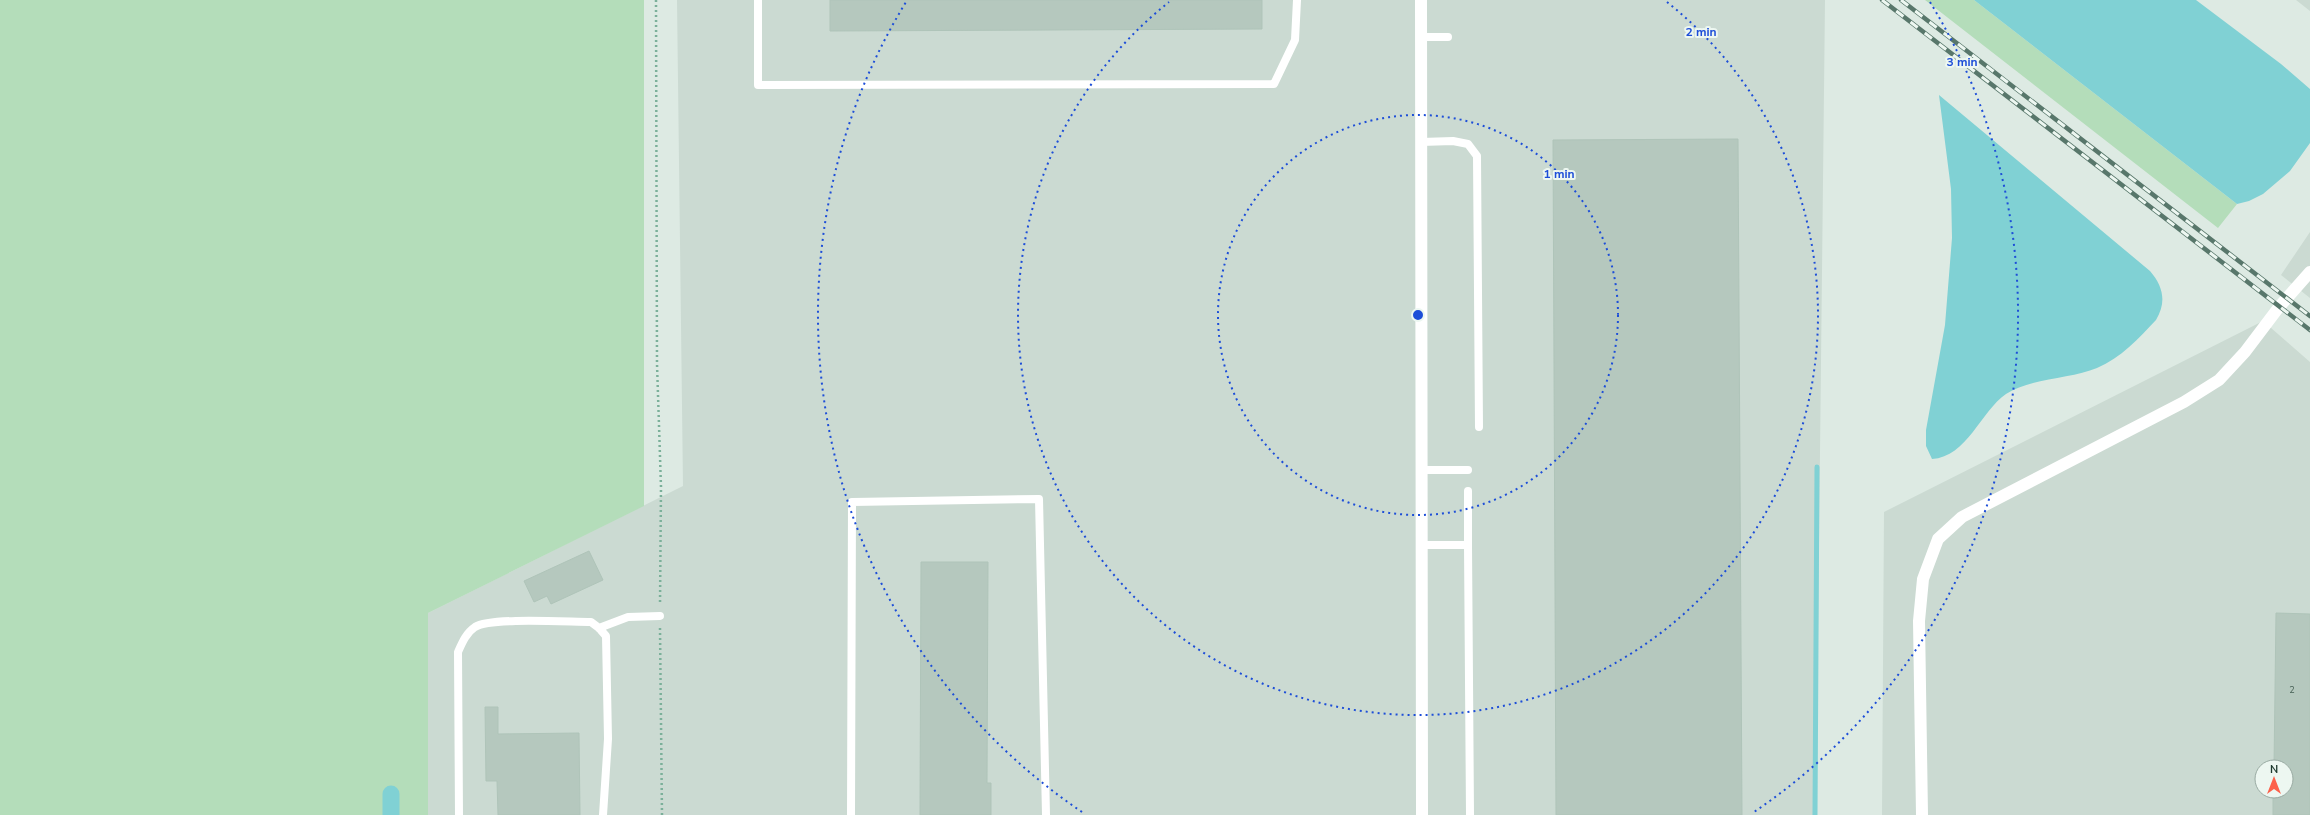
<svg xmlns="http://www.w3.org/2000/svg" width="2310" height="815" viewBox="0 0 2310 815" font-family="'Nunito Sans',sans-serif">
<style>
.built{fill:#cbdad2;fill-rule:evenodd}
.green{fill:#b4ddba}
.water{fill:#80d1d4}
.lines{fill:none;stroke-linecap:round;stroke-linejoin:round}
.stream{stroke:#80d1d4;stroke-width:5}
.canal{stroke:#80d1d4;stroke-width:17}
.building{fill:#b5c8be;stroke:#afc4b9}
.path{stroke:#7bb09a;stroke-width:2.5;stroke-dasharray:2 3;stroke-linecap:butt}
.service{stroke:#fff;stroke-width:8}
.minor{stroke:#fff;stroke-width:12}
.rail-casing{stroke:#58776b;stroke-width:4.5}
.rail{stroke:#edf7f1;stroke-width:3;stroke-dasharray:9;stroke-linecap:butt}
.ring{fill:none;stroke:#1d4ed8;stroke-width:2;stroke-dasharray:2 4}
.labels{text-anchor:middle;stroke-width:4;stroke-linejoin:round;paint-order:stroke}
.number-label{font-size:9px;fill:#445e53}
.centre{fill:#1d4ed8;stroke:#edf7f1;stroke-width:2}
.ring-label{font-size:12px;text-anchor:middle;font-weight:bold;fill:#1d4ed8;stroke:#edf7f1;stroke-width:4;stroke-linejoin:round;paint-order:stroke}
</style>
<rect width="100%" height="100%" fill="#ddeae3"/>
<path class="built" d="M677,0H1825L1816,815H428V613L683,486Z
M2296,0H2310V11Z
M2310,232V298L2281,275Z
M2263,321L2310,362V815H1882L1884,512ZM2262,767H2286V791H2262Z"/>
<path class="green" d="M0,0H644V506L428,613V815H0Z
M1925,0H1974L2237,204L2218,228Z"/>
<path class="water" d="M1974,0H2196L2281,64L2310,89V143L2290,171L2263,194L2249,201L2237,204Z
M1939,95L2150,271C2163,286 2167,302 2156,320C2139,338 2121,358 2097,368C2071,379 2030,378 2006,394C1981,411 1967,457 1932,459L1926,446V430L1945,325L1952,238L1951,189Z"/>
<g class="lines">
<path class="stream" d="M1815,815L1817,467"/>
<path class="canal" d="M391,794V815"/>
</g>
<path class="building" d="M830,0H1262V29L830,31Z
M1738,139L1742,815H1556L1553,140Z
M589,551L603,580L551,604L547,596L534,602L524,581Z
M921,562H988L987,783H991V815H920Z
M2276,613L2310,614V815H2273V791H2286V767H2274Z
M485,707H498V734L579,733L580,815H498L497,781H486Z"/>
<g class="lines">
<path class="path" d="M656,0L657,364L661,487L660,605
M660,628L662,815"/>
<path class="service" d="M758,0V85L1274,84L1295,40L1297,0
M1421,37H1448
M1421,142L1453,141L1468,144L1477,156L1479,427
M1422,470H1468
M1422,545H1468L1470,815
M1468,545V491
M599,628L628,617L660,616
M459,815L458,652C462,643 466,633 475,627C491,617 568,622 591,622L599,628L606,636L608,739L603,815
M851,815L852,502L1039,499L1046,815"/>
<path class="minor" d="M1421,0L1422,815
M1922,815L1919,621L1923,579L1938,539L1962,517L2184,402L2219,380L2245,352L2279,307L2310,272"/>
<g class="rail-casing">
<path id="rail" d="M1882,0L2310,330
M1901,0L2310,316"/>
</g>
<use href="#rail" class="rail"/>
</g>
<g class="ring">
<circle cx="1418" cy="315" r="200"/>
<path d="M1667 2A400 400 0 1 1 1169 2"/>
<path d="M1082 812A600 600 0 0 1 906 2M1930 2A600 600 0 0 1 1754 812"/>
</g>
<g class="labels">
<g class="number-label">
<text x="2292" y="693">2</text>
</g>
</g>
<circle cx="1418" cy="315" r="6" class="centre"/>
<g class="ring-label">
<text x="1701" y="36">2 min</text>
<text x="1962" y="66">3 min</text>
<text x="1559" y="178">1 min</text>
</g>
<g transform="translate(2274 779)"><circle r="19" fill="#edf7f1" stroke="#9aaba3"/>
<path d="M0-3L7 15L0 10L-7 15Z" fill="#fc614a"/>
<text y="-6" font-size="11" font-weight="bold" text-anchor="middle" fill="#1e3a2f">N</text>
</g>
</svg>
